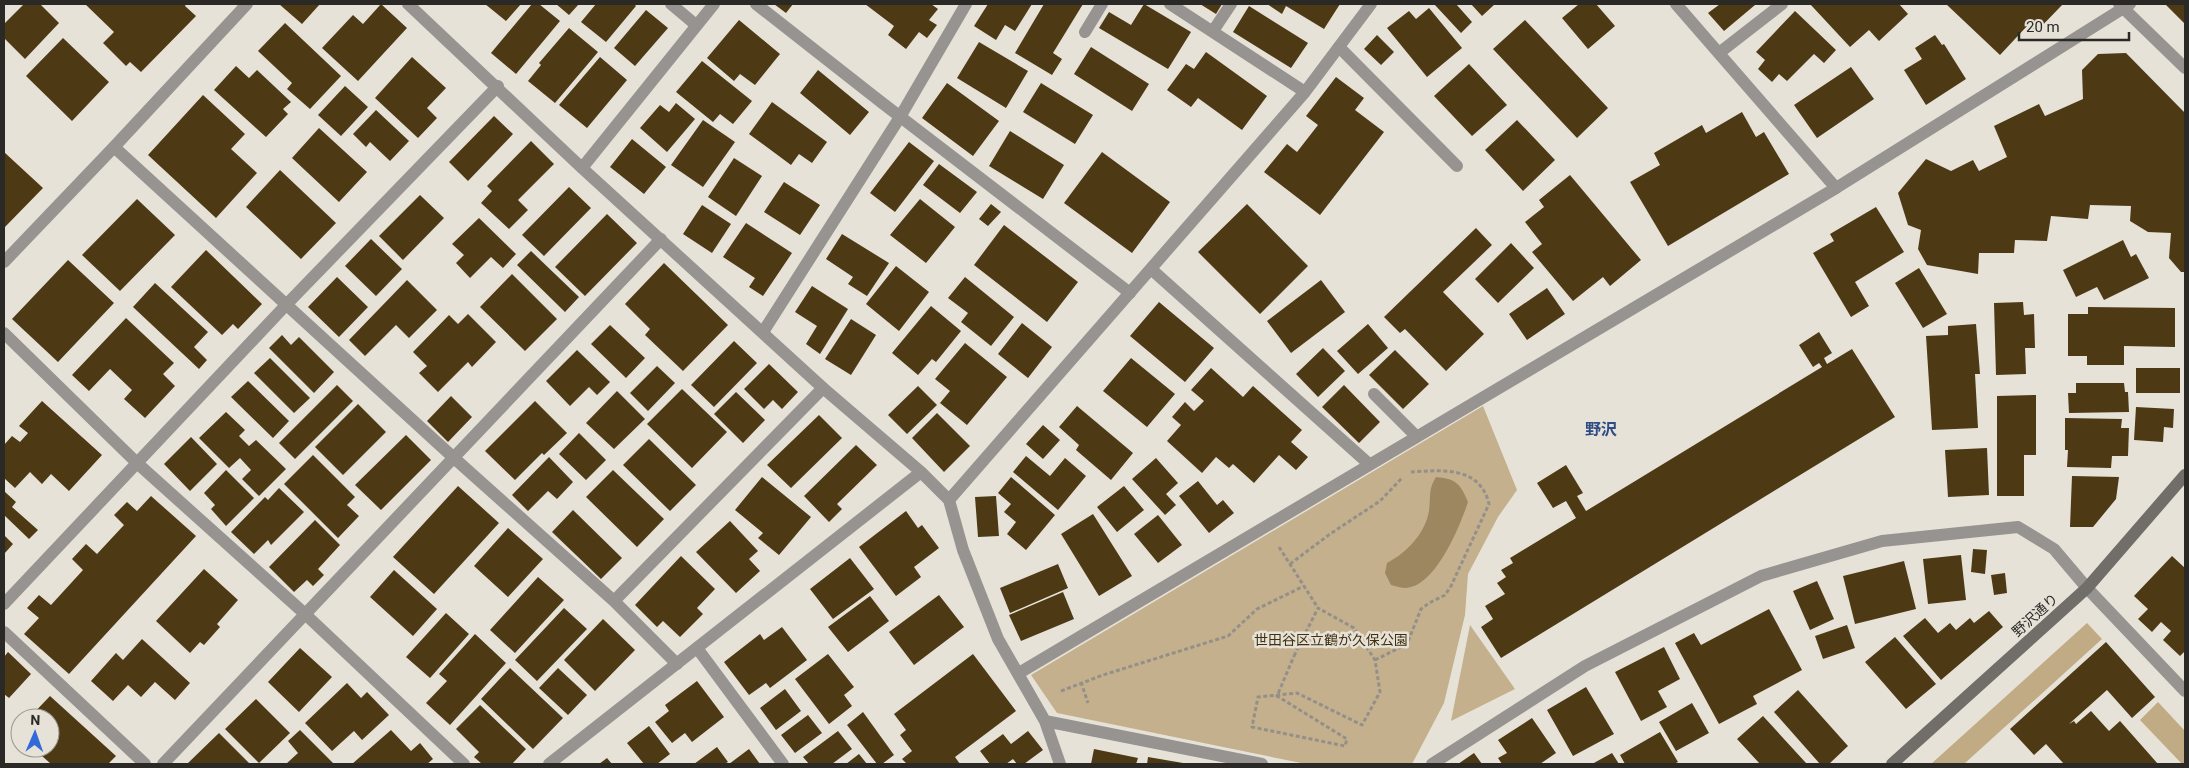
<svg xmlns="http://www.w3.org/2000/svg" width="2189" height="768" viewBox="0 0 2189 768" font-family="Roboto,'Noto Sans JP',sans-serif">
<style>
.green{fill:#c4b08c}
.forest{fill:#c1ab84}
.water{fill:#9d8761}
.building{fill:#4d3a15}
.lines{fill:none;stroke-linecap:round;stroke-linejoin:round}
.path{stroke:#949089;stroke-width:3;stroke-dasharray:4 2.5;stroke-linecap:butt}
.lane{stroke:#969390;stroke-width:12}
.street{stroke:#969390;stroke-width:12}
.secondary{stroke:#716e69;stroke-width:12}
.labels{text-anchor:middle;stroke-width:5;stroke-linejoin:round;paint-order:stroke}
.street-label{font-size:14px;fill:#2a2925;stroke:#e7e2d8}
.park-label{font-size:14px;fill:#41300f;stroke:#e7e2d8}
.quarter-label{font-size:16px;font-weight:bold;fill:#2e4c84;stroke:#e7e2d8}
</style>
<rect width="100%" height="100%" fill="#e7e2d8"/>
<path class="green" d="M1483,406L1517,490L1498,517L1468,574L1465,615L1444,703L1412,764H1306L1057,713L1031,675Z
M1470,625L1515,689L1451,721Z"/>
<path class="forest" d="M2087,623L2102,639L1964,764H1931Z
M2158,702L2185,731V764H2182L2140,720Z"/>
<path class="water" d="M1436,477C1456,479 1460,483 1468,502C1460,526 1436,586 1406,588C1401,588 1396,586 1391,585L1385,573L1387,563C1406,553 1425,534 1429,511C1431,497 1428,489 1436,477Z"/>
<path class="building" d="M24,4H40L59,23L25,59L4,38V24Z
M85,4H186L185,6L196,16L141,72L130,62L126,66L103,43L114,32Z
M279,4H320L302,24Z
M381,4L407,28L358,81L322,48L353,15L363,24Z
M485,4H521L506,21Z
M532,4H539L560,21L516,74L491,53Z
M556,4H579L569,15Z
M596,4H634L636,6L606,42L581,22Z
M774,4H793L786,13Z
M865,4H931L938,9L929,20L937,25L927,38L919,32L906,49L888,35L894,26Z
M988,4H1032L1015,31L1005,25L996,40L974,26Z
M1044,4H1083L1053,53L1062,59L1052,75L1015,53Z
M1144,4L1191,32L1168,69L1099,28L1109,12L1131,25Z
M1200,4H1222L1216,14Z
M1267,4H1340L1324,29L1286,6L1282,14Z
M1434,4H1456L1472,22L1461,33Z
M1471,4H1495L1482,16Z
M1579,4H1596L1615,26L1588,49L1562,18Z
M1720,4H1754L1755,5L1724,31L1708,13Z
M1810,4H1899L1908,14L1879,41L1869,30L1850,47Z
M1946,4H2063L2036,32L2028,25L2000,55Z
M2165,4H2185V24Z
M1249,6L1308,43L1291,68L1233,32Z
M1429,8L1462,48L1427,77L1387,28L1409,11L1416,19Z
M646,10L668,28L635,66L614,48Z
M1795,11L1836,50L1824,63L1814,54L1787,81L1779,74L1772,82L1758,69L1765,60L1756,52Z
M739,20L780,54L755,85L740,74L734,81L707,58Z
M1525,20L1608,108L1577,138L1493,49Z
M285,23L341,76L310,109L287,89L292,83L258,51Z
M569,28L598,52L555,103L528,81L541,65L539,63Z
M1377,35L1394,52L1381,65L1364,49Z
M1935,35L1942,45L1944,44L1966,79L1926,105L1904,70L1922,59L1915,48Z
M63,38L109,82L72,121L26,76Z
M979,42L1028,71L1006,108L957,78Z
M1091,47L1149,84L1132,111L1074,74Z
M1206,52L1267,96L1242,130L1198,98L1191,107L1167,90L1186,64L1194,69Z
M2126,53L2185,113V272H2181L2169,258L2171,233L2148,232L2130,221L2131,206L2090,205L2088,219L2051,216L2047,241L2015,240L2014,253H1979L1978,274L1927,265L1918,249L1921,230L1908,225L1898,193L1926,159L1951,171L1973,160L1979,171L2007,157L1994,126L2039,104L2045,116L2083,99L2082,70L2098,54Z
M412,57L446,88L427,108L437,118L418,138L375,98Z
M600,57L627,80L587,128L559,105Z
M702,61L752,101L733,124L720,114L713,122L676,92Z
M1469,64L1507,105L1472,136L1434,96Z
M236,66L249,78L257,70L291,102L283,109L288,114L266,137L214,90Z
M1851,67L1874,99L1817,138L1794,105Z
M818,70L869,112L850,135L800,93Z
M1336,77L1364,98L1355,110L1384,132L1320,215L1264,172L1287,144L1297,152L1318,125L1306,116Z
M947,83L999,121L973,156L922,118Z
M1041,83L1093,115L1075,144L1023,112Z
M345,86L368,107L341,136L318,115Z
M203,95L245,134L231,149L257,173L216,218L148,155Z
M772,102L827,142L812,163L799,154L791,165L749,134Z
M676,103L695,119L667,152L640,128L660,105L669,112Z
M376,110L409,141L390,161L370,142L366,147L353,134Z
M1742,112L1756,137L1764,132L1789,174L1668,246L1630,182L1660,165L1654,153L1702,125L1706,133Z
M494,116L513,134L468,181L449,162Z
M703,120L735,142L703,187L671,165Z
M1517,120L1555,160L1523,191L1485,150Z
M319,128L367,172L339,202L292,158Z
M1010,131L1064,165L1043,199L989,166Z
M632,139L666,167L644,194L610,167Z
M531,141L554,164L518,200L528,210L509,229L481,203L492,191L487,186Z
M909,142L934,161L895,212L870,193Z
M4,152L43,188L4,228Z
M1102,152L1170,202L1132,253L1064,203Z
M734,158L762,176L736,216L708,197Z
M939,164L977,192L960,213L923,185Z
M280,170L336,223L301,259L246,207Z
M1570,175L1641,260L1610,286L1603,277L1573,301L1532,252L1542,244L1525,222L1544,207L1539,200Z
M784,182L820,205L800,235L764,212Z
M569,187L591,208L544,256L522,235Z
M420,195L444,218L403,260L379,236Z
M137,199L175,235L120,291L82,255Z
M920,199L955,227L926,263L890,235Z
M991,204L1001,212L988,226L979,219Z
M1247,204L1308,266L1260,314L1198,252Z
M702,205L731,224L712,253L683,234Z
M1876,207L1904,252L1855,282L1869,306L1851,317L1813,253L1834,241L1830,234Z
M607,214L637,243L585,296L555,267Z
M479,218L516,254L503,268L491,257L470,278L456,263L464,255L452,244Z
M746,223L792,253L763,296L749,287L755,278L723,257Z
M1004,225L1078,282L1047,322L974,265Z
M1476,228L1492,245L1443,292L1484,334L1446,371L1405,329L1400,333L1384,317Z
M842,234L889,263L867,296L848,284L853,277L826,259Z
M371,239L402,269L376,296L345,266Z
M2123,240L2131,257L2136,254L2149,278L2104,300L2097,287L2076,297L2063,270Z
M1511,243L1534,268L1498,303L1475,279Z
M206,250L262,304L238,329L233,324L222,335L171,287Z
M531,251L579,297L565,312L517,265Z
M68,260L114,303L58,362L12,319Z
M664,263L728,325L683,371L645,335L650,329L625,304Z
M896,266L929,292L899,331L866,304Z
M1919,268L1947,314L1923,328L1895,283Z
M512,274L557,319L525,351L480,307Z
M337,277L368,307L339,337L308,307Z
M965,277L1014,317L991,346L961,322L968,313L948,298Z
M407,280L437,310L409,338L396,325L365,356L349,340Z
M1321,280L1345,312L1291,353L1267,321Z
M155,283L208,332L194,347L207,360L199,369L133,307Z
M812,286L848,309L820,354L806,344L817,326L795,312Z
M1547,288L1565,314L1527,340L1509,314Z
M1159,302L1214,348L1185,382L1130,336Z
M2023,302L2024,315L2034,314L2035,348H2025L2026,374L1996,375L1994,303Z
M931,306L961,331L936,362L932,359L918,375L892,353Z
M2088,307L2175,308V347L2124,346V365H2087V356H2068V314H2088Z
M468,314L496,342L472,367L468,362L438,392L419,373L427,366L413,352L449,315L458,324Z
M126,318L174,363L163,374L175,386L145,418L124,399L132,390L110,369L89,391L72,375Z
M851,319L876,335L851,375L825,359Z
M1022,323L1052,347L1028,378L998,354Z
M1368,324L1388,348L1358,374L1337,351Z
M1976,324L1980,374H1975L1978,428L1932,430L1926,336L1948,335V326Z
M610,325L645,358L626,378L591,344Z
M1819,332L1832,353L1824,358L1827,364L1852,349L1895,417L1501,658L1481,627L1493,619L1485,606L1505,594L1497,583L1506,577L1501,570L1513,563L1510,558L1576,518L1566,501L1553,508L1537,483L1566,465L1583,493L1577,496L1586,511L1822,367L1819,363L1813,367L1799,345Z
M282,335L291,345L299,337L334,372L314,393L269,348Z
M734,341L757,363L714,407L691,385Z
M965,343L1007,377L967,425L940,403L950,391L935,379Z
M1323,348L1345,371L1318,397L1296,374Z
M577,350L610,382L597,395L589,387L570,406L546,381Z
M1395,350L1429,384L1403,409L1369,375Z
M270,358L310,398L294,413L254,373Z
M1131,358L1175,394L1147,427L1103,391Z
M769,364L798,392L782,409L773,400L764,409L744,389Z
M657,366L675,383L648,411L630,393Z
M1211,368L1243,397L1253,386L1302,430L1291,442L1308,457L1296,470L1279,455L1254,483L1233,464L1229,468L1216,457L1202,473L1167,441L1181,425L1172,417L1185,402L1194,411L1204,401L1191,390Z
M2136,368H2180V393H2136Z
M248,381L289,421L273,438L231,397Z
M2076,383H2124L2125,392H2128L2129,412L2069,413L2068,393H2076Z
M337,385L353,401L295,459L279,443Z
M1344,385L1380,422L1359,443L1322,407Z
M918,386L937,405L907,434L888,415Z
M682,389L727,432L692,468L647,424Z
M617,391L645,419L614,449L586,423Z
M736,392L765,420L743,443L714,414Z
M2036,395V455H2024V496H1997V396Z
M451,396L472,417L448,442L427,421Z
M42,401L102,455L69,491L51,474L42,484L30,472L15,488L4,478V445L12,436L20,442L28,433L19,426Z
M535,401L567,433L544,455L542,453L515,480L485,451Z
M358,404L386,432L343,475L315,447Z
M1077,406L1133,453L1111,480L1076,450L1079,445L1059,427Z
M2136,407L2174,409L2173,428L2164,427L2163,442L2134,440Z
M226,412L245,430L239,436L249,446L256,440L286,469L259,496L242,479L251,470L240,458L229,468L199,438Z
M937,413L970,446L944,472L912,438Z
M819,415L842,438L791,488L767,465Z
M2065,418L2122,419L2121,428H2129L2128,456H2112L2111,468L2067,467L2068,450H2065Z
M1043,425L1060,440L1043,459L1026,444Z
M579,433L606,460L586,480L559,454Z
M406,435L431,460L381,510L355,485Z
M191,437L217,464L190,491L164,464Z
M649,439L696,485L670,511L623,465Z
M856,445L877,465L837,504L842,509L829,522L804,496Z
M1987,448L1989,495L1948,497L1945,450Z
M313,455L355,497L347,505L359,516L338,538L284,484Z
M1026,456L1050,476L1065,458L1086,476L1058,510L1013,472Z
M549,457L573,482L557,499L548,491L528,511L512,495Z
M1156,458L1178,483L1166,494L1176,505L1165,515L1132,479Z
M226,470L254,498L226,526L211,509L215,505L204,493Z
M613,470L664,519L637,547L586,497Z
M2072,476L2119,477L2116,499L2093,527H2070Z
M762,477L811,517L779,555L758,538L763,533L735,510Z
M1011,477L1055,515L1026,550L1007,534L1016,522L1004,512L1011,504L998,493Z
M1198,481L1217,505L1223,500L1234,513L1209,533L1179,496Z
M458,486L499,523L434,594L393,557Z
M1124,486L1144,510L1117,532L1097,507Z
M279,488L304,512L271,545L268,540L254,554L231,532L265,497L268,500Z
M4,491L16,502L12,507L38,530L29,539L4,515Z
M151,496L196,536L69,674L24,634L39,618L27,608L39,595L51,605L83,570L72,559L86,544L97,554L124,525L114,515L127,502L137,511Z
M996,496L999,536L978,537L975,497Z
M573,510L622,558L601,579L552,532Z
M906,511L918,528L922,525L939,548L914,567L921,577L896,596L859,547Z
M1093,514L1132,576L1099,596L1061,534Z
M1158,515L1182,545L1158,563L1134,534Z
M315,520L340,545L318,569L324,575L313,586L307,580L294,592L269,567Z
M730,521L758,551L749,559L760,571L736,593L696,552Z
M508,528L543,559L508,597L474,566Z
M4,535L13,544L4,554Z
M1973,549L1987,550L1985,574L1971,572Z
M1961,555L1966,600L1928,604L1923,559Z
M681,556L715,589L697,608L703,614L680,637L663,621L657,627L635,605Z
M2172,556L2185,568V651L2180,656L2163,640L2171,631L2161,622L2152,632L2138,619L2148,609L2134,596Z
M850,558L874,589L833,619L810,589Z
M1904,561L1916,609L1855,624L1843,576Z
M1058,564L1068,588L1010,613L1000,588Z
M204,569L238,600L217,624L220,627L204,645L200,642L190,653L156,621Z
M394,570L437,609L413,636L370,597Z
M2005,573L2007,593L1994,595L1991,575Z
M538,577L564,600L515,653L490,630Z
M1817,581L1834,619L1810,630L1793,591Z
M1063,592L1074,619L1021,641L1009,615Z
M939,595L964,627L914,665L889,632Z
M870,596L889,621L848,652L828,627Z
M564,608L587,629L537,681L515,660Z
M1769,609L1802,670L1753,696L1757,704L1719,724L1675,643L1694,633L1701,645Z
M1989,611L2003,627L1941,680L1903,636L1925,618L1938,633L1950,623L1956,630L1970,618L1974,623Z
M446,613L469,634L430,678L406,657Z
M603,619L635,650L595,691L564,660Z
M1847,625L1855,648L1823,659L1815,636Z
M782,627L807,660L770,688L766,683L749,695L724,662L760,634L764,640Z
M475,634L506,663L450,725L426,703L447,681L439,674Z
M1895,637L1936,684L1906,709L1865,662Z
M142,639L190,683L175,700L155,682L141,697L128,685L113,701L91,681L116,653L123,660Z
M2106,642L2155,697L2132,718L2107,690L2069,724L2074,721L2076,724L2091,711L2109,731L2120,721L2158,764H2064L2046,744L2034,755L2010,729Z
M1664,647L1680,679L1658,691L1667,707L1641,721L1615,672Z
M300,648L332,677L299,712L268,682Z
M8,652L31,674L9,698L4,694V657Z
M828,654L854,687L844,695L852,706L829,724L795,679Z
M973,654L1016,711L955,757L960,764H907L902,759L912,751L900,735L906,730L894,714Z
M510,668L563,718L533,749L481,699Z
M558,668L587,695L568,715L539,688Z
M697,681L724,717L692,742L685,733L672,743L655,722L669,711L665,705Z
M347,683L361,698L367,692L389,715L362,740L354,731L332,751L305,723Z
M1586,687L1614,734L1573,756L1547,710Z
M785,689L801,711L776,730L760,708Z
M1798,690L1848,746L1829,764H1820L1774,712Z
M50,696L116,756L108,764H51L33,748H50V718H29Z
M256,699L290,733L259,763L225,729Z
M1692,703L1709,733L1676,751L1659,722Z
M480,705L526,749L512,764H482L474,757L479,752L456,729Z
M863,712L894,755L882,764H877L847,725Z
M808,715L822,733L795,753L781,735Z
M1763,716L1806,763L1805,764H1760L1737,739Z
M1532,718L1556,753L1540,764H1502L1498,758L1507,753L1498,740Z
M649,726L670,754L657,764H644L627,743Z
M300,730L334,764H286L298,753L288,741Z
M391,730L411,751L420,743L433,759L427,764H352Z
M838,731L852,749L832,764H809L803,757Z
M1028,731L1043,750L1024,764H1017L1013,759L1006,764H990L980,751L1003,734L1011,744Z
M1660,732L1678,762L1674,764H1625L1620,755Z
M219,733L250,764H187Z
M717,747L728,762L724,764H694Z
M749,749L760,764H729Z
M1094,749L1138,758L1136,764H1091Z
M1474,753L1482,764H1458Z
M1612,753L1619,764H1592Z
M859,754L867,764H846Z
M1148,757L1183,763L1182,764H1147Z
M607,758L612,764H599Z"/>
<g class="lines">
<path class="path" d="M1279,547L1318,608
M1290,564L1330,534L1380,501L1402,478
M1294,656L1318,608L1354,628L1375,660L1380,692L1362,725L1297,693L1258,697L1252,727L1345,746L1347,739L1277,696L1294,656
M1375,660L1407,644L1421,609L1429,603L1445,595L1451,586L1489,504C1480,466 1443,470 1411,472
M1081,682L1088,703
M1061,691L1103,675L1228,636L1257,609L1304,586"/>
<path class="lane" d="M671,4L696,25
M756,4L881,102L1130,293
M1676,4L1836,188
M1213,31L1231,4
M1085,32L1102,4
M1339,47L1457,166
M1719,53L1782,4
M114,147L454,458L614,601L677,664
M1151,269L1369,464
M763,332L900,117L966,4
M4,333L137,463L304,613L464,764
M1374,394L1416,436
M614,601L823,388
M4,604L286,305L498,86
M4,632L145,764
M697,648L783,764
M163,764L661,239"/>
<path class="street" d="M408,4L582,168L823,388L921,472L949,500L963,550L998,639L1045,721L1060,764
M1170,4L1305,92
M2119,4L2185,68
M582,168L714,4
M4,262L114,147L247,4
M949,500L1305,92L1371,4
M1019,673L1836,188L2130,4
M1045,721L1262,764
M549,764L921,472
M1432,764L1585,666L1761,576L1882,541L2018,527L2054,549L2087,588L2185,691"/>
<path class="secondary" d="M1892,764L2087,588L2185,475"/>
</g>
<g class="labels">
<g class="street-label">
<text transform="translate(2035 615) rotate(-42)" y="5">野沢通り</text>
</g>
<g class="park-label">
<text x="1331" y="645">世田谷区立鶴が久保公園</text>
</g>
<g class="quarter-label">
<text x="1601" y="435">野沢</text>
</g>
</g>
<rect width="2189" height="768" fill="none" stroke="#2a2925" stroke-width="10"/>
<g transform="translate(35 733) rotate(2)"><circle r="24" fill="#e7e2d8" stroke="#9b9890"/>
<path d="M0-4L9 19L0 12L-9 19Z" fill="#326bd9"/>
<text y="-8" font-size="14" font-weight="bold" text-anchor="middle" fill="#2a2925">N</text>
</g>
<path d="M2019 32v8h110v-8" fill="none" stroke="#2a2925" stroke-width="2.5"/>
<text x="2026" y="32" font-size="15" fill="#2a2925" stroke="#e7e2d8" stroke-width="4" paint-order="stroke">20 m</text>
</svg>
